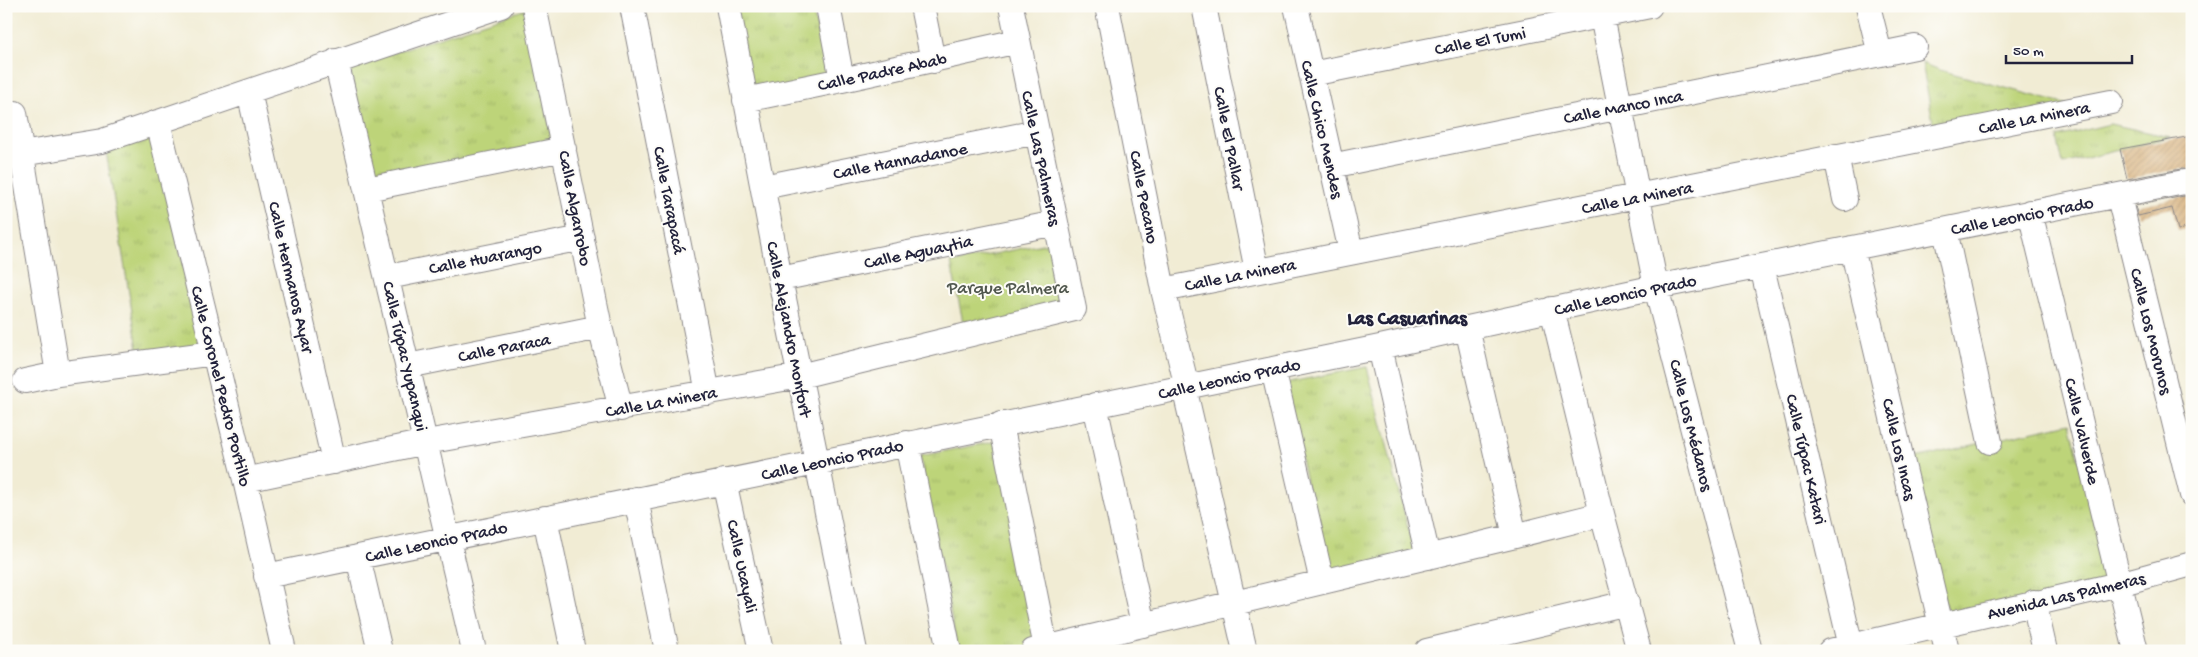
<svg xmlns="http://www.w3.org/2000/svg" width="2198" height="657" viewBox="0 0 2198 657" font-family="'Gochi Hand',sans-serif">
<style>
.park{fill:url(#park-tufts);stroke:#707b5a}
.building{fill:url(#building-hatch)}
.lines{fill:none;stroke-linecap:round;stroke-linejoin:round}
.minor-casing{stroke:#8a8788;stroke-width:26}
.minor{stroke:#fff;stroke-width:24}
.labels{text-anchor:middle;stroke-width:4;stroke-linejoin:round;paint-order:stroke}
.street-label{font-size:18px;fill:#22223b;stroke:#fdfcf7}
.park-label{font-size:18px;fill:#50574e;stroke:#fdfcf7}
.quarter-label{font-size:20px;font-weight:bold;fill:#22223b;stroke:#fdfcf7}
</style>
<defs>
<pattern id="park-tufts" width="24" height="20" patternUnits="userSpaceOnUse" patternTransform="scale(1.25)"><rect width="24" height="20" fill="#bdd479"/><path d="M3 7l-1-3M5 7V3M7 7l1-3M15 17l-1-3M17 17v-4M19 17l1-3" fill="none" stroke="#a2b66a"/></pattern>
<pattern id="building-hatch" width="6" height="6" patternUnits="userSpaceOnUse" patternTransform="scale(1.25)"><rect width="6" height="6" fill="#d4aa71"/><path d="M-1 1l2-2M0 6l6-6M5 7l2-2" fill="none" stroke="#ac8a5e"/></pattern>
</defs>
<rect width="100%" height="100%" fill="#fdfcf7"/>
<filter id="ink" filterUnits="userSpaceOnUse"><feTurbulence type="fractalNoise" baseFrequency=".02" numOctaves="2"/><feDisplacementMap in="SourceGraphic" scale="10" xChannelSelector="R" yChannelSelector="G"/><feConvolveMatrix kernelMatrix="1 2 1 2 8 2 1 2 1" color-interpolation-filters="sRGB"/></filter>
<filter id="wash" filterUnits="userSpaceOnUse"><feTurbulence type="fractalNoise" baseFrequency=".0096" numOctaves="4" result="noise"/><feDisplacementMap in="SourceGraphic" scale="20" xChannelSelector="R" yChannelSelector="G"/><feGaussianBlur stdDeviation="1.12" result="paint"/><feColorMatrix in="noise" values="0 0 0 0 0 0 0 0 0 0 0 0 0 0 0 0 0 1.4 0 .05"/><feComposite in="paint" operator="in"/></filter>
<g filter="url(#wash)">
<rect width="100%" height="100%" fill="#f1ecd4"/>
<path class="park" d="M731,6H812L828,80L750,95Z
M526,9L553,142L375,178L349,67Z
M1922,63L1940,70L2086,110L1936,138Z
M2110,124L2170,137L2063,164L2057,137Z
M153,135L202,345L139,355L106,151Z
M1052,242L1064,312L965,332L951,263Z
M1367,367L1416,559L1327,580L1285,383Z
M2070,423L2109,585L1949,620L1911,459Z
M998,441L1039,647L1025,651H958L920,456Z"/>
<g id="blocks">
<path class="building" d="M2192,136V170L2181,169L2127,179L2120,149Z
M2184,196L2192,197V227L2178,230L2172,208L2138,216L2135,206Z"/>
</g>
</g>
<g filter="url(#ink)">
<use href="#blocks" fill-opacity="0" stroke="#8a8788" stroke-width="1"/>
<g class="lines">
<g class="minor-casing">
<path id="minor" d="M534,6L600,327L621,409
M632,6L708,393
M728,6L780,279L855,651
M828,6L842,80
M922,6L933,61
M1107,6L1163,290L1187,387
M1204,6L1257,271
M1296,6L1351,252
M1600,6L1656,287L1750,651
M1868,6L1880,54
M336,61L474,651
M1311,74L1650,6
M249,92L334,462
M745,100L842,80L1018,41
M15,113L58,374
M158,122L245,480L284,651
M21,154L102,141L501,6
M1836,156L1845,199
M1331,166L1915,47
M763,187L1037,132
M367,189L564,149
M2119,197L2192,495
M2030,212L2136,651
M1945,230L1990,442
M1852,248L1947,651
M1762,267L1852,651
M388,277L582,238
M780,279L1056,223
M1163,290L2111,102
M1552,309L1602,514L1639,651
M1467,328L1515,536
M1380,347L1428,557
M408,366L600,327
M1273,369L1322,582
M25,381L58,374L214,353
M1184,387L1245,651
M1095,405L1143,625
M1001,424L1046,648
M907,443L949,651
M245,480L426,442L800,376L1074,309L1011,6
M724,481L761,651
M636,499L667,651
M545,518L573,651
M358,557L380,651
M266,576L1380,347L1656,287L2184,182L2192,184
M2034,602L2045,651
M1033,651L1515,536L1602,514
M1427,651L1627,603
M1830,651L2119,584L2192,564"/>
</g>
<use href="#minor" class="minor"/>
</g>
</g>
<g class="labels">
<g class="street-label">
<text transform="translate(1480 40) rotate(-11)" y="6">Calle El Tumi</text>
<text transform="translate(882 71) rotate(-12)" y="6">Calle Padre Abab</text>
<text transform="translate(1623 106) rotate(-11)" y="6">Calle Manco Inca</text>
<text transform="translate(2034 117) rotate(-11)" y="6">Calle La Minera</text>
<text transform="translate(1323 129) rotate(77)" y="6">Calle Chico Mendes</text>
<text transform="translate(1230 138) rotate(79)" y="6">Calle El Pallar</text>
<text transform="translate(1042 158) rotate(78)" y="6">Calle Las Palmeras</text>
<text transform="translate(900 160) rotate(-11)" y="6">Calle Hannadanoe</text>
<text transform="translate(1145 197) rotate(79)" y="6">Calle Pecano</text>
<text transform="translate(1637 197) rotate(-11)" y="6">Calle La Minera</text>
<text transform="translate(670 200) rotate(79)" y="6">Calle Tarapacá</text>
<text transform="translate(576 208) rotate(79)" y="6">Calle Algarrobo</text>
<text transform="translate(2022 215) rotate(-11)" y="6">Calle Leoncio Prado</text>
<text transform="translate(918 251) rotate(-12)" y="6">Calle Aguaytia</text>
<text transform="translate(485 257) rotate(-11)" y="6">Calle Huarango</text>
<text transform="translate(1240 274) rotate(-11)" y="6">Calle La Minera</text>
<text transform="translate(292 277) rotate(77)" y="6">Calle Hermanos Ayar</text>
<text transform="translate(1625 294) rotate(-12)" y="6">Calle Leoncio Prado</text>
<text transform="translate(790 329) rotate(79)" y="6">Calle Alejandro Monfort</text>
<text transform="translate(2152 331) rotate(76)" y="6">Calle Los Morunos</text>
<text transform="translate(504 347) rotate(-11)" y="6">Calle Paraca</text>
<text transform="translate(406 356) rotate(77)" y="6">Calle Túpac Yupanqui</text>
<text transform="translate(1229 378) rotate(-12)" y="6">Calle Leoncio Prado</text>
<text transform="translate(222 386) rotate(76)" y="6">Calle Coronel Pedro Portillo</text>
<text transform="translate(661 401) rotate(-10)" y="6">Calle La Minera</text>
<text transform="translate(1692 425) rotate(76)" y="6">Calle Los Médanos</text>
<text transform="translate(2083 431) rotate(77)" y="6">Calle Valverde</text>
<text transform="translate(1900 449) rotate(77)" y="6">Calle Los Incas</text>
<text transform="translate(832 459) rotate(-12)" y="6">Calle Leoncio Prado</text>
<text transform="translate(1807 459) rotate(77)" y="6">Calle Túpac Katari</text>
<text transform="translate(436 541) rotate(-12)" y="6">Calle Leoncio Prado</text>
<text transform="translate(743 566) rotate(78)" y="6">Calle Ucayali</text>
<text transform="translate(2066 595) rotate(-13)" y="6">Avenida Las Palmeras</text>
</g>
<g class="park-label">
<text x="1008" y="293">Parque Palmera</text>
</g>
<g class="quarter-label">
<text x="1407" y="324">Las Casuarinas</text>
</g>
</g>
<rect width="2198" height="657" fill="none" stroke="#fdfcf7" stroke-width="25"/>
<path d="M2006 55v8h126v-8" fill="none" stroke="#22223b" stroke-width="2.5"/>
<text x="2013" y="55" font-size="15" fill="#22223b" stroke="#fdfcf7" stroke-width="4" paint-order="stroke">50 m</text>
</svg>
